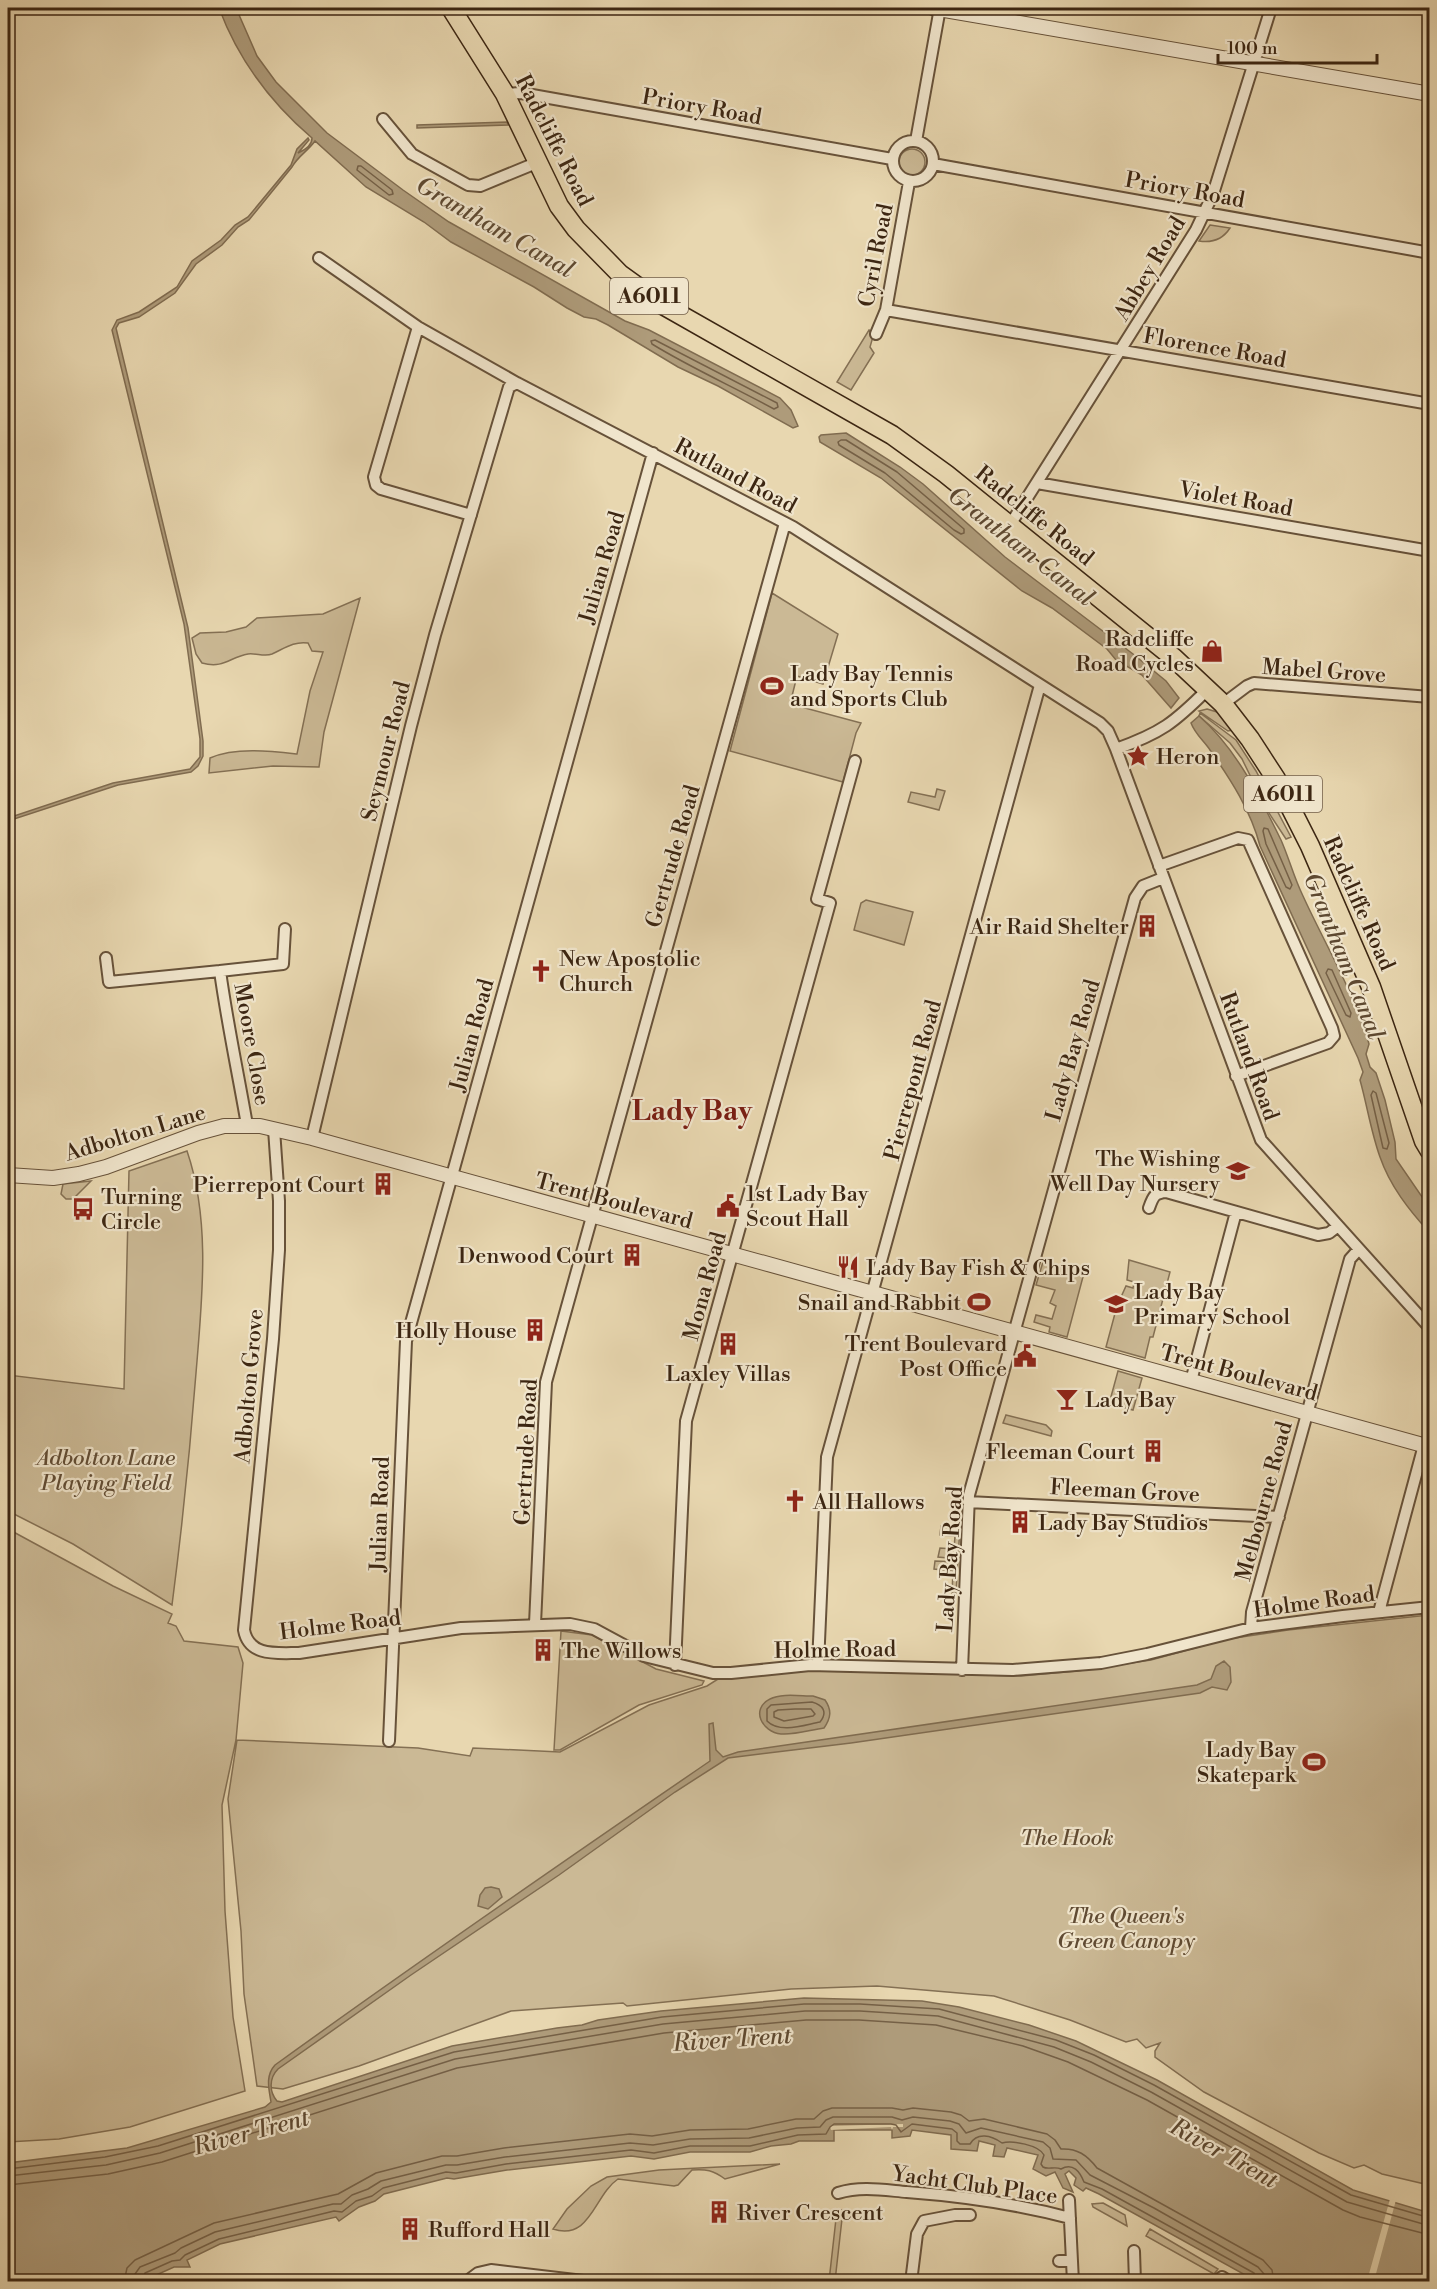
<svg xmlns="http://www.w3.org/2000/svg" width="1437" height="2289" viewBox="0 0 1437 2289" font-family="'Libre Bodoni',serif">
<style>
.green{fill:#cbb995;stroke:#847054;stroke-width:1.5}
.water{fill:#ae9b7a;stroke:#806c50;stroke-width:1.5}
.pier{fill:#e8d7b0}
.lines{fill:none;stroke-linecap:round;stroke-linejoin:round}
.shore{stroke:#756046;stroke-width:1.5}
.minor-casing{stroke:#67523a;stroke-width:14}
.tertiary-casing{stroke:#67523a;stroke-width:16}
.trunk-casing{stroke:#3c2612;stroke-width:21}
.minor{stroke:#f0e5cc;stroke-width:10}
.tertiary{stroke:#f0e5cc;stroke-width:14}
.trunk{stroke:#e8d7b0;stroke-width:18}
.labels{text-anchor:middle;stroke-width:4.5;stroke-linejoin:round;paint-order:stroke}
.shield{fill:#f0e5cc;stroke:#725f4a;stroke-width:1.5}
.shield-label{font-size:21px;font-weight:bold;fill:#3c2612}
.street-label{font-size:22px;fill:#3c2612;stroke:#f0e5cc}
.poi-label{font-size:22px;fill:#3c2612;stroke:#f0e5cc;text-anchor:start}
.park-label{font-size:22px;font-style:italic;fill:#604b33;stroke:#f0e5cc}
.water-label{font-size:24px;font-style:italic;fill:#5e4931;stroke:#f0e5cc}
.district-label{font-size:28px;font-weight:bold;fill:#7a1f14;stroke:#f0e5cc}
</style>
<rect width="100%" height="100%" fill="#e8d7b0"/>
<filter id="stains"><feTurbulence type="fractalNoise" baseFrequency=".00333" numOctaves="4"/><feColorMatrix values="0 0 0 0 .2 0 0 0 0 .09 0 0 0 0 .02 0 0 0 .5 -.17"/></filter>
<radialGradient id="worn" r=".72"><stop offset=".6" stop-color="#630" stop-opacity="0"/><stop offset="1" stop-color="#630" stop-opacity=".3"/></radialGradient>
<path class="green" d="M899 162a13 13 0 1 1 26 0a13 13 0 1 1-26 0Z
M1210,225L1230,228C1223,239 1212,243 1199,241Z
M869,330L874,333L870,347L874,353L851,390L837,382Z
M772,593L838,634L823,684L797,676L790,704L861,723L856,733L843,782L730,751Z
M360,598L324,732L319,767L273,766L209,773L210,758C235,747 270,751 297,754L310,691L323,652L312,651L308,643C294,641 285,648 272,654C265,657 256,653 248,654C230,657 224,669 202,663L196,654L192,638L200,633L226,632L246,627L257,618L323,614Z
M1207,709L1217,712L1233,730L1228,731L1199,711Z
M1200,713L1236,740L1256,771L1291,837L1286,839L1267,810L1242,759L1230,743L1199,716Z
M937,789L945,791L939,810L908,802L911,792L935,797Z
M866,900L913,912L904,945L854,930L861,903Z
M187,1151C211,1221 202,1300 196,1373C190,1451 182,1528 172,1605L73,1544L8,1511V1375L124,1389L129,1171Z
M91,1181L73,1199H66L61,1194L63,1184Z
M1129,1260L1170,1272L1153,1337H1150L1145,1358L1106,1347L1117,1306L1126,1286L1133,1288L1134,1282L1127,1280Z
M1043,1262L1084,1273L1067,1337L1049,1332L1050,1327L1034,1322L1036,1315L1052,1319L1056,1306L1050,1303L1055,1290L1036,1285Z
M1118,1371L1142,1378L1133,1410L1109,1404Z
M1006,1415L1046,1425L1052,1431L1051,1436L1003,1423Z
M941,1526L960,1527L958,1559L938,1557L940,1548L954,1549L955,1536L940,1535Z
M8,1529L113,1586L172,1614L168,1623L176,1626L184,1641L238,1647L243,1663L236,1740L222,1805L225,1911L233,2017L245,2091L130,2127L59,2139L8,2142V1675L11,1672L8,1665Z
M935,1561L958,1562L956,1593H952L953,1571L934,1569Z
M1429,1615V2185L1382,2174L1364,2165L1354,2168L1319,2153L1204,2092L1155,2057V2051L1160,2043L1146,2048L1137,2039L1126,2042L1070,2020L994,1996L877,1986L791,1989L627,2006L623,2003L511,2011L359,2066L283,2089L257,2086L244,1994L241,1931L228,1799L237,1740L418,1748L470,1756L473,1748L560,1752L649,1705L707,1686L718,1679L817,1670L1021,1676L1077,1671L1151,1660L1228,1639L1288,1630Z
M561,1631L592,1635L656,1669L704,1681L702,1685L639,1705L560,1750H554Z
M780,2164L725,2179C713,2170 706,2169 692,2170L678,2185L674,2186L618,2179C594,2195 591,2241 553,2229L567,2209L591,2186L607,2177L659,2170Z
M1103,2203L1125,2215L1127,2226L1093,2207L1092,2204Z
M837,2210H843L835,2281H829Z
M1150,2229L1218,2269L1214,2274L1146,2236Z"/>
<path class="water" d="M219,8H236L257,56L276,82L327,133L403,190L449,222L625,321L649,330L780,398L791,410L798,426L793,428L718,386L678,367L608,325L596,319L584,317L567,308L534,287L451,242L424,222L366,187L315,141C308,151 298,156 292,167L249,220L238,227L222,245L196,264L175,293L139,317L119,323L116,328L188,628L203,741V756L198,766L191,772L118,785L8,821V818L113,783L190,769L200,757V739L184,624L112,330L117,320L139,312L177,287L192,261L221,240L235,225L248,217L291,165L297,149L308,138L309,140L298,153C305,150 312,146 312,138C270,102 238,59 219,8Z
M507,122L508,125L417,128V125Z
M846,433L900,467L923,484L1005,557L1133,654L1166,681L1179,698L1171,708L1142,675L1116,660L1107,649L1052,608L1022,591L881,478L820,442L819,437L821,435Z
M1199,716C1236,748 1260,797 1281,840C1289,858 1294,878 1303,896C1324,942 1351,987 1367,1037L1369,1044L1366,1054L1370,1067L1376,1073L1385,1100L1395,1142L1396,1159L1429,1207V1232C1409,1210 1390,1186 1380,1157C1371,1132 1367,1105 1360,1080L1363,1072L1358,1058L1260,846C1251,811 1231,780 1210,750C1204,741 1195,734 1191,723Z
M1224,1661L1230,1667L1231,1682L1227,1690L1212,1687L1200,1693L851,1743L728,1758L675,1792L559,1875L411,1975L278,2069C269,2078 269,2092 277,2101L282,2102L452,2046L557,2028L582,2025L598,2020L661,2011L804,1998L922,2001L959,2007L1029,2025L1076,2041L1157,2080L1353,2190L1430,2213L1429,2281H1256L1099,2194L1086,2188L1083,2191L1074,2185L1076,2178L1069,2171L1065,2174L1073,2192L1063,2188L1055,2172L1046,2176L1033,2169L1038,2155L1007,2148L1004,2157L993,2156L995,2145L979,2141L977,2151L951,2149V2135L912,2130L910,2136L892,2138V2130H834V2141H799L791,2144L771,2146L750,2152H690L654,2159L631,2156L507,2170L454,2179L447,2178L384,2194L375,2201L359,2207L339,2221L336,2217L220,2244L187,2260L190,2267H174L143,2281L8,2282V2163L127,2148L265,2107L271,2102C269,2089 265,2076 275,2065C419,1961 564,1861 710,1761L709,1724L713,1723L716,1750L723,1757L738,1752L1197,1685L1211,1679L1216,1666Z
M813,1696L825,1700C832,1710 831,1718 824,1728C810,1730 795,1735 781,1734C762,1732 750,1709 770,1699C781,1693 800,1696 813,1696Z
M491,1887L499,1889L502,1897L488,1909L478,1906L480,1895L485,1888Z"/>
<path class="pier" d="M903,2124V2127H893L892,2130L891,2127L831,2130L830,2126Z
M1390,2199L1396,2200L1374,2281H1367Z"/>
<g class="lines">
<path class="shore" d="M358,166H361L392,190L393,194L389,195L357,170Z
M655,340L777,403L778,407L774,409C734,387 691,368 652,344L651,341Z
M841,440H846L897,472L964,529V533L961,534L954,530L885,473L839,445L838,442Z
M1264,828L1268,829L1292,885L1290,889L1286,887L1266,844L1263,831Z
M1328,969L1332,970L1351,1013L1350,1017L1346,1015L1326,973Z
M1373,1091L1376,1093L1389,1143L1387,1149L1383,1148L1371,1095Z
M812,1702C823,1705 828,1712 820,1722C804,1725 780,1734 767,1721V1709L771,1705Z
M795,1709H811L815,1714L813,1716L784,1721L774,1717V1712L778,1710Z
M8,2169L105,2157L158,2146L454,2052L662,2017L804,2004H860L939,2009L1056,2040L1094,2055L1154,2085L1351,2195L1430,2218
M8,2176L106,2165L160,2153L455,2059L663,2024L805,2011H860L938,2016L1054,2047L1091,2062L1151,2092L1347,2202L1430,2226
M8,2185L108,2174L162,2162L457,2068L664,2033L806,2020H859L936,2025L1023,2046L1068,2062L1147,2100L1343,2210L1360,2217L1430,2235
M124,2282L127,2268L135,2260L214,2223L338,2194L376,2173L442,2156H457L504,2148L630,2134L652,2136L690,2130L748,2129L796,2119H814L823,2111L832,2108H892L903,2110L913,2108L951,2112L961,2115L969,2121L984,2119L1047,2134L1055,2140L1061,2149C1077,2148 1087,2155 1097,2168L1263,2260L1272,2270L1274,2282
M133,2282L135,2274L140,2267L175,2253L181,2248L215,2232L333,2204H341L352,2195L368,2189L381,2181L446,2165H457L505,2157L630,2143L653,2145L690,2139L749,2138L797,2128L820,2127L826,2120L833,2117H892L902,2120L913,2117L950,2121L959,2124L966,2133L981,2128L1043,2142L1050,2148L1053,2159L1076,2160L1090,2175L1154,2208L1258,2267L1264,2274L1265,2282
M141,2282L145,2273L172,2261L180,2260L185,2255L219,2239L334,2211L342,2212L356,2201L372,2196L383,2188L446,2172L456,2173L506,2164L631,2150L654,2153L690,2146H750L798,2135L826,2134L830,2127L834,2124H891L896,2125L901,2132L912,2124L952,2129L957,2133V2141L960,2144H970C977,2132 991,2135 1002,2143C1012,2140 1039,2145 1044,2155L1041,2164L1043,2167C1048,2170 1055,2166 1061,2169C1073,2162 1080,2172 1084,2182L1102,2189L1254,2273L1258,2282"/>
<g class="minor-casing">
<path id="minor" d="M505,94L521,93L892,159
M383,119L412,154L468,185L480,186L536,163
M893 161a20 20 0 1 1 40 0a20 20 0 1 1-40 0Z
M916,141L940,8
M933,164L1430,253
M319,258L418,327L517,383L793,527L1100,723L1108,731L1116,749L1261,1140L1430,1328
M886,310L1430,404
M418,327L374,477L376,485L381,489L471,515
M876,334L886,310L909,182
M1037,483L1430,551
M1010,525L1196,230L1213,194L1271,8
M1223,704L1247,686L1254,683L1430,697
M1116,749C1161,733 1174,723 1208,689
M1159,866L1238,838L1248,840L1332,1028L1334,1036L1328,1043L1236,1076
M106,958L109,982L220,971C227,1022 238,1073 247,1125
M220,971L283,964L285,929
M274,1129L279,1201V1250L273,1339L244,1630C249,1657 277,1653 299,1653L461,1628L570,1624L594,1629L644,1656L713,1673H731L810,1665L1013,1670L1101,1663L1147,1654L1251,1628L1343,1616L1430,1607
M312,1138L411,726L435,635L509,387L517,383
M1149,1208C1153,1197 1154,1193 1166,1192L1318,1235L1329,1233L1338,1226
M1191,1381L1236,1212
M968,1502L1279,1517
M1379,1612L1424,1445
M535,1624L546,1382L785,523
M1251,1628L1252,1612L1350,1259L1359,1249
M675,1665L686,1421L830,903L817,899L855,761
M818,1665L827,1457L1040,685
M962,1670L969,1495L1135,898L1143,886L1163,878
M389,1741L406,1341L653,453
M838,2193C861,2186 883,2190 907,2192C961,2196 1017,2204 1070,2218
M1069,2200L1073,2282
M1134,2251L1135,2282
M1059,2261H1072
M466,2282L478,2273L491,2270L592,2282
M911,2282L917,2234L924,2221L955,2215H970
M1215,2282L1222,2277L1230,2282"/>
</g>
<g class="tertiary-casing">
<path id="tertiary" d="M933,8L1430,94
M8,1175L53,1178L79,1174L106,1167L198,1133L224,1126H260L312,1138L1430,1447"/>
</g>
<g class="trunk-casing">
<path id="trunk" d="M451,8L505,94L559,206L576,229L620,274L663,305L892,435L946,474L1174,658L1223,704L1250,739L1276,779L1310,846L1371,987L1424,1141L1430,1151"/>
</g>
<use href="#minor" class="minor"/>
<use href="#tertiary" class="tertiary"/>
<use href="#trunk" class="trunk"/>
</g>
<defs>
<g id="shop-bare" transform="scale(1.8)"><path d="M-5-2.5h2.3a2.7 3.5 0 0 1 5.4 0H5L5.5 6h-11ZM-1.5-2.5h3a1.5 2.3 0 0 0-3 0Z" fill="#8f2418" stroke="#f0e5cc" stroke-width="2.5" paint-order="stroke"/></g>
<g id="stadium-bare" transform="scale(1.8)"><path d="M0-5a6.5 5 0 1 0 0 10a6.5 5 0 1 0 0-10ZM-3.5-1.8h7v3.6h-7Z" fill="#8f2418" stroke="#f0e5cc" stroke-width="2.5" paint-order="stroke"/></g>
<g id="sight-bare" transform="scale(1.8)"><path d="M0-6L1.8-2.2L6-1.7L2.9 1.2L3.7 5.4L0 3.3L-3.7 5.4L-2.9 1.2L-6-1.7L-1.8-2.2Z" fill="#8f2418" stroke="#f0e5cc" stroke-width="2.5" paint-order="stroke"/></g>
<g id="building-bare" transform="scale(1.8)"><path d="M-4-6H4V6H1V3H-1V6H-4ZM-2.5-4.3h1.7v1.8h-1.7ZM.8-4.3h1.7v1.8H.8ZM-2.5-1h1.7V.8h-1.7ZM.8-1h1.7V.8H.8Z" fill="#8f2418" stroke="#f0e5cc" stroke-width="2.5" paint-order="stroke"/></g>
<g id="church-bare" transform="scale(1.8)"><path d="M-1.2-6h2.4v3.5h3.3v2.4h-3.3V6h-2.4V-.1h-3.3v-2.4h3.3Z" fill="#8f2418" stroke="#f0e5cc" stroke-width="2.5" paint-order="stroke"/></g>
<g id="school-bare" transform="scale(1.8)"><path d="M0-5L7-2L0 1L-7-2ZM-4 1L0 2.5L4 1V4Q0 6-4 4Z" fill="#8f2418" stroke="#f0e5cc" stroke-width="2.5" paint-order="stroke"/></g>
<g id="civic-bare" transform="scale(1.8)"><path d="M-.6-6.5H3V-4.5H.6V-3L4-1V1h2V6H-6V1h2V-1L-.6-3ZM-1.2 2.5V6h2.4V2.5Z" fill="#8f2418" stroke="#f0e5cc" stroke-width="2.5" paint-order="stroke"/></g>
<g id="bus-bare" transform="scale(1.8)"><path d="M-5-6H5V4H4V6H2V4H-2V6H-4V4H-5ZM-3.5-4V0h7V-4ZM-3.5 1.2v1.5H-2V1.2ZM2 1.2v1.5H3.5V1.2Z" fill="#8f2418" stroke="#f0e5cc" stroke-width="2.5" paint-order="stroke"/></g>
<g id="restaurant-bare" transform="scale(1.8)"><path d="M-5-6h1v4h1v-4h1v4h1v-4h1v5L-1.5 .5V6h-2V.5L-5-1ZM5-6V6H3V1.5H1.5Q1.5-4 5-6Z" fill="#8f2418" stroke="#f0e5cc" stroke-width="2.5" paint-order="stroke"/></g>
<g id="bar-bare" transform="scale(1.8)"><path d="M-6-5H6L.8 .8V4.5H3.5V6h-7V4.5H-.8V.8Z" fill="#8f2418" stroke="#f0e5cc" stroke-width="2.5" paint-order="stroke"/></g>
</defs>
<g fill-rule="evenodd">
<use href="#shop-bare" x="1212" y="651"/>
<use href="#stadium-bare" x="772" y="686"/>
<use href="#sight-bare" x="1138" y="756"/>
<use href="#building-bare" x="1147" y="926"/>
<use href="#church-bare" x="541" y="971"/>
<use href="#school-bare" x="1238" y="1171"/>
<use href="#building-bare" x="383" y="1184"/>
<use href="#civic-bare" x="728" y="1206"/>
<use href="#bus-bare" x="83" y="1209"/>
<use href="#building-bare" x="632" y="1255"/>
<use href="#restaurant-bare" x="848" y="1267"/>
<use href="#stadium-bare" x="979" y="1302"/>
<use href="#school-bare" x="1116" y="1304"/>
<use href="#building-bare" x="535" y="1330"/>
<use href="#building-bare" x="728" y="1344"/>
<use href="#civic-bare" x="1025" y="1356"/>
<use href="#bar-bare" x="1067" y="1399"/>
<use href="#building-bare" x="1153" y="1451"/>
<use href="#church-bare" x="795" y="1501"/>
<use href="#building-bare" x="1020" y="1522"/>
<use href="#building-bare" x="543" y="1650"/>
<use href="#stadium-bare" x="1314" y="1762"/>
<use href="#building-bare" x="719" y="2212"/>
<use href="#building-bare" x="410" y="2229"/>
</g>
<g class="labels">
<g class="shield">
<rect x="610" y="278" width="78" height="36" rx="4.5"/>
<rect x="1244" y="776" width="78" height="36" rx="4.5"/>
</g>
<g class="shield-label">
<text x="649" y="303">A6011</text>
<text x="1283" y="801">A6011</text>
</g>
<g class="street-label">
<text transform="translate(702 106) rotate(10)" y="8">Priory Road</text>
<text transform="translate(555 140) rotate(63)" y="8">Radcliffe Road</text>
<text transform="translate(1185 189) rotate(10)" y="8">Priory Road</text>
<text transform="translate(875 255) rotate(-79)" y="8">Cyril Road</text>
<text transform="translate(1149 268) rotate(-59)" y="8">Abbey Road</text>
<text transform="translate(1215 347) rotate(10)" y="8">Florence Road</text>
<text transform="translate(736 475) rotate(28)" y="8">Rutland Road</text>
<text transform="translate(1236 498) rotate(10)" y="8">Violet Road</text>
<text transform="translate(1035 515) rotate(39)" y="8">Radcliffe Road</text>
<text transform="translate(601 567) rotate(-74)" y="8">Julian Road</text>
<text transform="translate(1324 670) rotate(4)" y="8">Mabel Grove</text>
<text transform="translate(385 751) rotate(-76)" y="8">Seymour Road</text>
<text transform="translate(672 856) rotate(-74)" y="8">Gertrude Road</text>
<text transform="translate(1360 903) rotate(66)" y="8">Radcliffe Road</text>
<text transform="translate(471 1035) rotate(-75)" y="8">Julian Road</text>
<text transform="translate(253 1044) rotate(80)" y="8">Moore Close</text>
<text transform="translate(1072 1050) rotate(-74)" y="8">Lady Bay Road</text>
<text transform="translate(1250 1056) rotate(70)" y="8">Rutland Road</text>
<text transform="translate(912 1080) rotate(-75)" y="8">Pierrepont Road</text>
<text transform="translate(135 1132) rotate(-17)" y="8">Adbolton Lane</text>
<text transform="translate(614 1200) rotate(15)" y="8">Trent Boulevard</text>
<text transform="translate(704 1286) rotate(-75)" y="8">Mona Road</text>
<text transform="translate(1239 1372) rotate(15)" y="8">Trent Boulevard</text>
<text transform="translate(248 1386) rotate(-85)" y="8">Adbolton Grove</text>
<text transform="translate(525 1452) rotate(-87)" y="8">Gertrude Road</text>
<text transform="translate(1125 1490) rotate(3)" y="8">Fleeman Grove</text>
<text transform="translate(1263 1501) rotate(-75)" y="8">Melbourne Road</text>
<text transform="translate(379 1514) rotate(-88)" y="8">Julian Road</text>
<text transform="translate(949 1559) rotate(-86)" y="8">Lady Bay Road</text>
<text transform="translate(1314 1601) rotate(-8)" y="8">Holme Road</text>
<text transform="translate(340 1624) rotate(-7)" y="8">Holme Road</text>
<text transform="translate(835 1649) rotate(-1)" y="8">Holme Road</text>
<text transform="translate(975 2184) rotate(8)" y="8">Yacht Club Place</text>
</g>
<g class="poi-label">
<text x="1194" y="646" text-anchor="end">Radcliffe<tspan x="1194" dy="25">Road Cycles</tspan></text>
<text x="790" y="681">Lady Bay Tennis<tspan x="790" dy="25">and Sports Club</tspan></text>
<text x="1156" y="764">Heron</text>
<text x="1129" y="934" text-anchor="end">Air Raid Shelter</text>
<text x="559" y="966">New Apostolic<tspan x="559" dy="25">Church</tspan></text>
<text x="1220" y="1166" text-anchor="end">The Wishing<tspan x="1220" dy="25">Well Day Nursery</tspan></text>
<text x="365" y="1192" text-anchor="end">Pierrepont Court</text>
<text x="746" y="1201">1st Lady Bay<tspan x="746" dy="25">Scout Hall</tspan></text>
<text x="101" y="1204">Turning<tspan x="101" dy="25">Circle</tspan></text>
<text x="614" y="1263" text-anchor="end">Denwood Court</text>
<text x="866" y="1275">Lady Bay Fish &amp; Chips</text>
<text x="1134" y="1299">Lady Bay<tspan x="1134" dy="25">Primary School</tspan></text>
<text x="961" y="1310" text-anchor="end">Snail and Rabbit</text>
<text x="517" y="1338" text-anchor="end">Holly House</text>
<text x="1007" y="1351" text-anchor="end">Trent Boulevard<tspan x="1007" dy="25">Post Office</tspan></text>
<text x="728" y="1381" text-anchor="middle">Laxley Villas</text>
<text x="1085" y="1407">Lady Bay</text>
<text x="1135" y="1459" text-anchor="end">Fleeman Court</text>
<text x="813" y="1509">All Hallows</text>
<text x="1038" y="1530">Lady Bay Studios</text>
<text x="561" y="1658">The Willows</text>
<text x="1296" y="1757" text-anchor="end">Lady Bay<tspan x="1296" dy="25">Skatepark</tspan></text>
<text x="737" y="2220">River Crescent</text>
<text x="428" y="2237">Rufford Hall</text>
</g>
<g class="park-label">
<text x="106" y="1465">Adbolton Lane<tspan x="106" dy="25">Playing Field</tspan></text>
<text x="1067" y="1845">The Hook</text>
<text x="1126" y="1923">The Queen's<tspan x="1126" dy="25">Green Canopy</tspan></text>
</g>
<g class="water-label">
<text transform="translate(495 227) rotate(30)" y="8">Grantham Canal</text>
<text transform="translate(1021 546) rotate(38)" y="8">Grantham Canal</text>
<text transform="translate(1344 956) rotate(68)" y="8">Grantham Canal</text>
<text transform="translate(732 2039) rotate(-4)" y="8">River Trent</text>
<text transform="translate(251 2132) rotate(-15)" y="8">River Trent</text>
<text transform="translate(1224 2153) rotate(29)" y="8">River Trent</text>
</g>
<g class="district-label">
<text x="692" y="1120">Lady Bay</text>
</g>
</g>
<rect width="1437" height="2289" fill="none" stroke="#e8d7b0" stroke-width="30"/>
<rect x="9" y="9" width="1419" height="2271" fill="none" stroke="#3c2612" stroke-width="3"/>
<rect x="15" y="15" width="1407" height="2259" fill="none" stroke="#3c2612" stroke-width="1.5"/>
<path d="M1218 54v9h159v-9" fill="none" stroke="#3c2612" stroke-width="3"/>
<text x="1227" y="54" font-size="18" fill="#3c2612" stroke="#f0e5cc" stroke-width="4.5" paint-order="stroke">100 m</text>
<rect width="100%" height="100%" filter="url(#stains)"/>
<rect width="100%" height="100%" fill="url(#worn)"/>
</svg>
